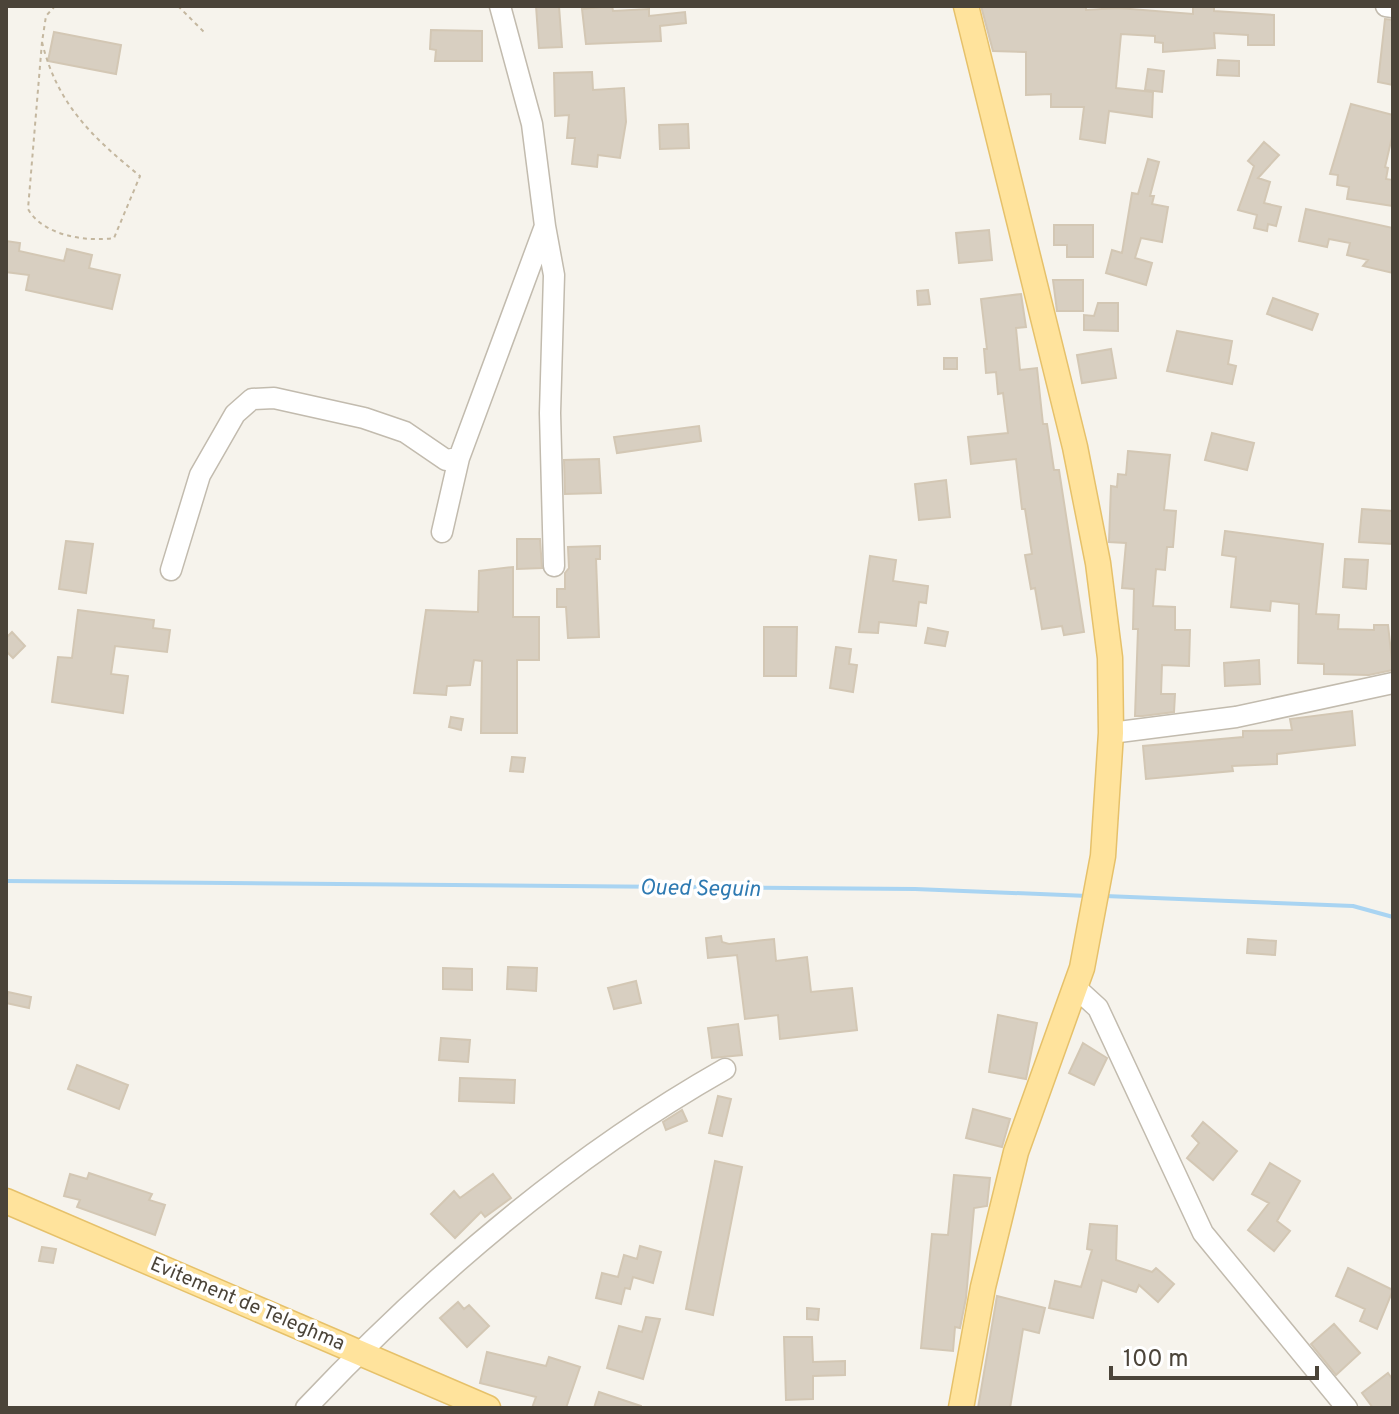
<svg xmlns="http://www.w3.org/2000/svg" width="1399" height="1414" viewBox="0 0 1399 1414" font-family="Overpass,sans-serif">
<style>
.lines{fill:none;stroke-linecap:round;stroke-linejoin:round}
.stream{stroke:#a9d4f2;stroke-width:4}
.building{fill:#d8cfc1;stroke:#d3c7b4;stroke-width:2}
.minor-casing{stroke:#c2bbae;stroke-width:23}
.major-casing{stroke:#e6c16a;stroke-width:27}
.path{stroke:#c4b79f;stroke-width:2;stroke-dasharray:4 4;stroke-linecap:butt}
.minor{stroke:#fff;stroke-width:20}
.major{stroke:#ffe39c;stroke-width:24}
.labels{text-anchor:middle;stroke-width:7;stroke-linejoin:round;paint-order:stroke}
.street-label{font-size:20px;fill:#4b4439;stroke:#fff}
.water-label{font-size:22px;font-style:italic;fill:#2e7ab2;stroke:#fff}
</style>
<rect width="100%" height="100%" fill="#f6f3ec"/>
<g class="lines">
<path class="stream" d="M6,881L915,889L1088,896
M1105,896L1353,906L1393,917"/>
</g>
<path class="building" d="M536,6H559L562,47L539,48Z
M612,6L613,11L649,9V16L685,12L686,23L660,26L661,41L586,44L582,9Z
M981,6H1086V10L1118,8L1193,14V6H1214V11L1274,15V45H1248V35L1214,33L1215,48L1163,52V43L1155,42V36L1121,34L1116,88L1153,92L1152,117L1109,111L1105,143L1080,139L1084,107H1051V94L1026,95V52L993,51Z
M1385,19L1393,20V85L1378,82Z
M431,30L482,31V61H435L436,50L430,49Z
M54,32L121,45L116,74L48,61Z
M1218,60L1239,61V76L1217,75Z
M1148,69L1164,71L1162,92L1145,90Z
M592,72L593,90L624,88L626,122L620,158L598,155L597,167L572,164L575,138H567L569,115L555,116L554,73Z
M1351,104L1393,115V133L1385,167L1388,168L1386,179L1393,180V206L1347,199L1349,187L1337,185L1338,175L1330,174Z
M688,124L689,148L660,149L659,125Z
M1264,142L1279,155L1258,178L1270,182L1264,203L1281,207L1276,226L1268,224L1267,231L1254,228L1257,215L1238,210L1254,166L1248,161Z
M1148,159L1159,162L1150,196H1154L1152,204L1168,207L1162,242L1141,238L1135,258L1152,263L1146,285L1106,273L1112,250L1122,253L1132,193L1138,194Z
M1306,209L1393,228V273L1363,266L1368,260L1347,255L1350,243L1329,239L1327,247L1299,241Z
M1054,225H1093V257H1067V245H1054Z
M989,230L992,260L959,263L956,233Z
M6,241L20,243L19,251L64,261L67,249L92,255L89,268L120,275L112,309L26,290L29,275L6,272Z
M1053,280H1083V311H1057Z
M928,290L930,304L918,305L917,291Z
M1021,294L1026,327L1016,328L1020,370L1037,368L1043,424H1047L1054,470H1059L1084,632L1064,635L1062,626L1042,629L1035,588L1031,589L1025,555L1032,554L1025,509H1022L1016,459L971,464L968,437L1008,433L1003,393L998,394L996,372L986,373L984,349H987L981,299Z
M1273,298L1318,314L1312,330L1267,314Z
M1098,303H1118V331L1084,330V315L1094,316Z
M1177,331L1232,341L1228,364L1236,366L1232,384L1167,371Z
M1111,349L1116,378L1082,383L1077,355Z
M944,358H957V369H944Z
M699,426L701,441L617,453L614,437Z
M1212,433L1254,443L1247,470L1205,460Z
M1128,451L1170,455L1164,510L1176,511L1173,547H1167L1165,570L1156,569L1153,606L1175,607V630H1190L1189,666L1162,665L1161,694H1175L1174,712L1143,716H1135L1138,629H1133L1134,589L1122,588L1126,543L1109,542L1111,486L1117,487L1118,474L1126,475Z
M599,459L601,493L565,494L564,460Z
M946,480L950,517L919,520L915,484Z
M1362,509L1393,511V544L1359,542Z
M1225,531L1323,544L1316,614L1339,615L1338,629L1374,630V625H1388L1393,670L1369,675L1324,674V664L1298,663L1299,604L1271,601L1270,611L1231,607L1236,557L1222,555Z
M517,539H540L542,568L517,569Z
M66,541L93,544L86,593L59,589Z
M600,546V559H596L599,637L568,638L566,607H557V589H565V573L569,568L568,547Z
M870,556L896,560L893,581L928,586L926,603L919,602L916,626L879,622L878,633L859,632Z
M1345,559L1368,560L1366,589L1343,587Z
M513,567V617H539V660H517V733H481L482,661L474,660L470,685L447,686L446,695L414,693L426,610L478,612L479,571Z
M78,610L154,620L153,628L170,630L167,652L115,646L111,674L128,676L123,713L52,702L58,657L72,658Z
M764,627H797L796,676H764Z
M928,628L948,632L945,646L925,643Z
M12,632L25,646L13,658L6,651V638Z
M836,647L851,649L849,664L857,665L853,692L830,688Z
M1259,660L1260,684L1225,686L1224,663Z
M1352,711L1355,745L1277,754V764L1232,766L1233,771L1146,779L1143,746L1243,737V731L1292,730L1290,719Z
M451,717L463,719L461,730L449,727Z
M512,757L525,758L523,772L510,771Z
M721,936L722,942L729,944L774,939L776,961L807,957L811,992L852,988L857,1030L780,1039L778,1015L745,1019L737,955L708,958L706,938Z
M1248,939L1276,941L1275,955L1247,953Z
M508,967L537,968L536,991L507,989Z
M443,968L472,969V990L443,989Z
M636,981L641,1003L614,1009L608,988Z
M8,992L31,997L29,1008L6,1003Z
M998,1015L1037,1023L1026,1079L989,1072Z
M738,1024L742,1055L712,1058L708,1028Z
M441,1038L470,1040L468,1062L439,1060Z
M1083,1043L1107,1058L1094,1085L1069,1073Z
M77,1065L128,1085L119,1109L68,1089Z
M460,1078L515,1080L514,1103L459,1101Z
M718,1096L731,1099L722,1136L709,1133Z
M973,1109L1010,1119L1002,1147L966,1138Z
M682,1110L687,1121L666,1130L663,1122Z
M1203,1122L1237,1151L1213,1180L1187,1158L1199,1143L1192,1136Z
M715,1161L742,1167L713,1315L686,1309Z
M1270,1163L1300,1181L1277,1221L1290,1231L1274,1251L1248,1230L1269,1203L1252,1194Z
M89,1173L152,1194L149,1200L165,1205L155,1235L77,1207L80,1200L64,1196L70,1174L87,1179Z
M493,1174L511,1198L485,1217L481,1212L455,1238L431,1214L454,1191L460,1198Z
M954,1175L990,1178L987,1206L974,1208L966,1298L960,1328L955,1327L953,1351L921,1348L932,1234L948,1235Z
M1090,1224L1117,1226L1116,1260L1152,1272L1156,1268L1174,1284L1158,1302L1139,1285L1136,1292L1102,1280L1093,1318L1049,1308L1055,1281L1081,1287L1092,1250L1087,1249Z
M640,1246L661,1252L653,1283L633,1277L630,1289L625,1288L621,1304L596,1298L602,1273L618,1277L624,1255L637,1259Z
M42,1247L56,1249L53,1263L39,1261Z
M1348,1268L1393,1290L1377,1329L1360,1321L1365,1309L1336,1296Z
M997,1296L1045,1308L1039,1333L1023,1329L1010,1408H978Z
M458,1302L464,1309L469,1305L489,1326L467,1347L440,1318Z
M807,1308L819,1309L818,1320L807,1319Z
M646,1317L660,1319L643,1379L607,1368L619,1326L642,1332Z
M1334,1324L1360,1353L1336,1375L1311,1344Z
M784,1337H812L813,1362L845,1361V1375L813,1376V1399L786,1400Z
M487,1352L546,1366L549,1357L580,1367L566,1408H532L536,1397L480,1383Z
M1388,1373L1393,1380V1408H1373L1362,1393Z
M599,1392L641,1406V1408H594Z"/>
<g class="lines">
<g class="minor-casing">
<path id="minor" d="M1386,6L1393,7
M545,226L554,275L550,413L554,566
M442,532L459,458L545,226L532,124L500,6
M171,570L200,475L235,414L252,399L274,398L364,418L405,432L446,460L459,458
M1111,733L1236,717L1393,683
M1075,987L1098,1008L1203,1233L1347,1408
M306,1408C429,1278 568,1158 725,1069"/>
</g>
<g class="major-casing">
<path id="major" d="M6,1201L488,1408
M961,1408L983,1287L1016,1152L1082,968L1103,856L1111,733L1110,658L1098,563L1075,447L966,6"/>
</g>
<path class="path" d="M178,6L205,33
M42,42C57,104 92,137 140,176L114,238C87,242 43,236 28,209L42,42L46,16L55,6"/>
<use href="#minor" class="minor"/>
<use href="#major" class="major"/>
</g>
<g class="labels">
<g class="street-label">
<text transform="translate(248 1303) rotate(23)" y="7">Evitement de Teleghma</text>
</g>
<g class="water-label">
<text transform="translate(700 887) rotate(1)" y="8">Oued Seguin</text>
</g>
</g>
<rect width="1399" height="1414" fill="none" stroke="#4b4439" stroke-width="16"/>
<path d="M1111 1366v12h206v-12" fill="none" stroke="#4b4439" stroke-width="4"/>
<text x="1123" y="1366" font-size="24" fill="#4b4439" stroke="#ffffff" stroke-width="6" paint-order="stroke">100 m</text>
</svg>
